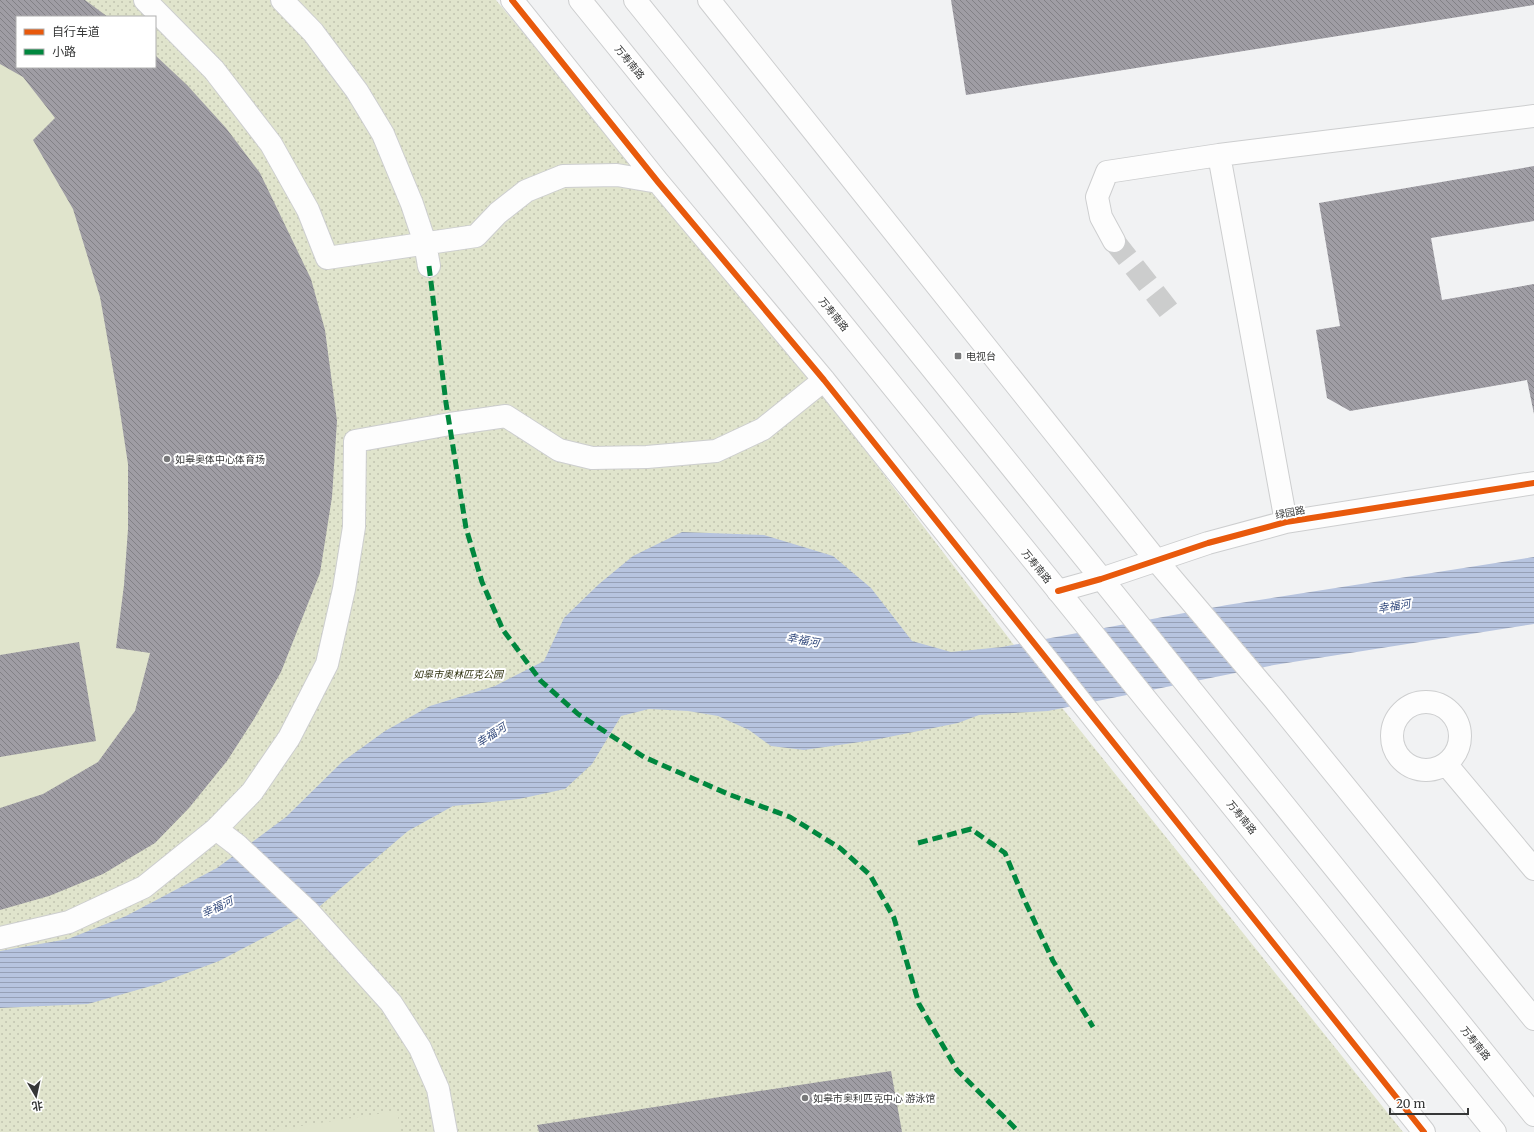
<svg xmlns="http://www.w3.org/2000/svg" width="1534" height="1132" viewBox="0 0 1534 1132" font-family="Merriweather,'Noto Sans SC',serif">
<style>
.grass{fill:url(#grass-dots);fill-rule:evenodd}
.pitch{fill:#e0e4cc}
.water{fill:url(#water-rules)}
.building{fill:url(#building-back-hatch)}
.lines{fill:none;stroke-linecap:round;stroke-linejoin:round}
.minor-tunnel{stroke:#cccdcd;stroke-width:22;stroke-dasharray:22 11;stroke-linecap:butt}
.minor-casing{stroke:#cdcecf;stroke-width:24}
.major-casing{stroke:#cdcecf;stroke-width:24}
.minor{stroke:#fdfdfd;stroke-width:22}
.major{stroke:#fdfdfd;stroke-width:22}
.quiet{stroke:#00873e;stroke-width:5;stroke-dasharray:10 5;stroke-linecap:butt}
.cycleway-casing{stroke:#fff;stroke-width:8}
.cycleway{stroke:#e8590c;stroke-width:6}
.poi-dot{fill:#777879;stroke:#fff;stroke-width:1.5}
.labels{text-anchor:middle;stroke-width:4;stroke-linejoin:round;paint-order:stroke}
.street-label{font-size:10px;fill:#363737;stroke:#fff}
.poi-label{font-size:10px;fill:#363737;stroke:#fff;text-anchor:start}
.park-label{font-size:10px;font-style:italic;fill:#2e310e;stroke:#fff}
.water-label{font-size:11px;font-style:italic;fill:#32497c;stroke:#fff}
</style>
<defs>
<pattern id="grass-dots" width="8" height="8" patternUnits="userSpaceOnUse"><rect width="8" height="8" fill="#e0e4cc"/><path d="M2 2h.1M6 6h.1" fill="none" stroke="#c1c4b0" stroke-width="1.8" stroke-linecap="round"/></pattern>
<pattern id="water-rules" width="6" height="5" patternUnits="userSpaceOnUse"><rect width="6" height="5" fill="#b7c4df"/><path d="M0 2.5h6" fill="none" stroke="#96a0b6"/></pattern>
<pattern id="building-back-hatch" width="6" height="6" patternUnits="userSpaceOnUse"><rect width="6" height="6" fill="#9f9da4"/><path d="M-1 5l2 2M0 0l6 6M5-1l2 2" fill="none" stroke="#828186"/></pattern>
</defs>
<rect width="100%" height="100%" fill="#f1f2f3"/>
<path class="grass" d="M0,0H496L820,391L1059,704L1403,1132H0ZM17,17H155V67H17Z"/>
<path class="pitch" d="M0,0H85L108,17H17V67H155V55L187,85L226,128L260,173L311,279L325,330L337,421L332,497L320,573L281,672L254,719L227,761L189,808L155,843L103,874L49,896L0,910Z
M397,1111L401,1132H263Z"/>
<path class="water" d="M682,532L764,535L833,556L871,588L912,641L951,652L1002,647L1227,605L1534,557V624L1274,665L1048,711L979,715L958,723L874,740L804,750L771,746L749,730L718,716L688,711L649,709L621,716L592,764L565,789L519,799L453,806L408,831L320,906L271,934L219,961L158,984L88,1004L0,1008V951L68,939L126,916L217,868L286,817L342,762L385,731L430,706L495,686L544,661L564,618L599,584L633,556Z"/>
<path class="building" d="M0,0H85L108,17H17V67H155V55L187,85L226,128L260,173L311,279L325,330L337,421L332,497L320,573L281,672L254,719L227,761L189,808L155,843L103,874L49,896L0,910V808L43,794L98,762L135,711L150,653L116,648L124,585L128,529V464L117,392L100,297L73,209L33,140L55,118L23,77L0,64Z
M951,0H1534V5L966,95Z
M1534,166V221L1431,238L1442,300L1534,284V414L1527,380L1350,411L1327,398L1316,330L1340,326L1319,203Z
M79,642L96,741L0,757V655Z
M891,1071L902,1132H539L537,1125Z"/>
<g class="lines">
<path class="minor-tunnel" d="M1114,241L1169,311"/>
<g class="minor-casing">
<path id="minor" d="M145,0L214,70L271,144L308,210L327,258L476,236L498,213L526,191L563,176L617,175L658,182
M282,0L313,32L357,91L383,134L412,204L425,243L429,266
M512,0L658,182L824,380L1424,1132
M709,0L1156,560L1274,699L1534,1019
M1219,155L1286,522
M1114,241L1101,217L1097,197L1107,172L1219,155L1534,116
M1058,591L1101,579L1208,543L1286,522L1534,483
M1392 736a34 34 0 1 1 68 0a34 34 0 1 1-68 0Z
M1446,764L1534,869
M216,829L237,845L309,912L391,1003L420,1048L438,1089L446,1132
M0,938L69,922L144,887L216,829L252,792L289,738L327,664L344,589L354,527L355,441L450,424L506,416L559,450L592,458L647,457L716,451L763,429L824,380"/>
</g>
<g class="major-casing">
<path id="major" d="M580,0L1263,844L1495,1132
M635,0L1534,1115"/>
</g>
<use href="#minor" class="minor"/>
<use href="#major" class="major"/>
<path class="quiet" d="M429,266L446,403L466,528L482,582L503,630L541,681L578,714L644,757L728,794L790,817L840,848L870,875L894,918L919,1004L957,1070L1019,1132
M918,843L971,829L1005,853L1024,899L1053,961L1093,1027"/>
<g class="cycleway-casing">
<path id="cycleway" d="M512,0L658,182L824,380L1424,1132
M1058,591L1101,579L1208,543L1286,522L1534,483"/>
</g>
<use href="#cycleway" class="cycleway"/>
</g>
<g class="poi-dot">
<rect x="954" y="352" width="8" height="8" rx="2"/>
<circle cx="167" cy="459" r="4"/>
<circle cx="805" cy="1098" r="4"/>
</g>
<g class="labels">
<g class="street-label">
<text transform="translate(630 62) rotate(51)" y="4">万寿南路</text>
<text transform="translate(834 314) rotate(51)" y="4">万寿南路</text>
<text transform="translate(1290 512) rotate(-11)" y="4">绿园路</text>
<text transform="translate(1037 566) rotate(51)" y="4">万寿南路</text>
<text transform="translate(1242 817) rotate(51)" y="4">万寿南路</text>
<text transform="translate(1476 1043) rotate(51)" y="4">万寿南路</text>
</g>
<g class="poi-label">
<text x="966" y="360">电视台</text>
<text x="175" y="463">如皋奥体中心体育场</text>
<text x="813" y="1102">如皋市奥利匹克中心 游泳馆</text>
</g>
<g class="park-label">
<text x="458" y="678">如皋市奥林匹克公园</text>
</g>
<g class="water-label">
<text transform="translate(1394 606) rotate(-9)" y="4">幸福河</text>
<text transform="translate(803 640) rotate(10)" y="4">幸福河</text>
<text transform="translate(491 735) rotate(-33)" y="4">幸福河</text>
<text transform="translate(217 907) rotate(-25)" y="4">幸福河</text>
</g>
</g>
<rect x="16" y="16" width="140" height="52" fill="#ffffff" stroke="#afafaf"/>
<rect x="24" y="29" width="20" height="6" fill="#e8590c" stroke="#afafaf"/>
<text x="52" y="36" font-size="12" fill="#363737">自行车道</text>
<rect x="24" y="49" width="20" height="6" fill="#00873e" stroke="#afafaf"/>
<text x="52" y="56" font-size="12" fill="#363737">小路</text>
<g transform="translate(36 1096) rotate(171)" stroke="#ffffff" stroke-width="3" paint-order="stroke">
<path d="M0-3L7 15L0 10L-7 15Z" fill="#363737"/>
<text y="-6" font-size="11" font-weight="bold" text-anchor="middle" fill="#363737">北</text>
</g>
<path d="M1390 1108v6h78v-6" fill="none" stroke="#363737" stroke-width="2"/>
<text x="1396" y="1108" font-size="12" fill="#363737" stroke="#ffffff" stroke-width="3" paint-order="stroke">20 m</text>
</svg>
